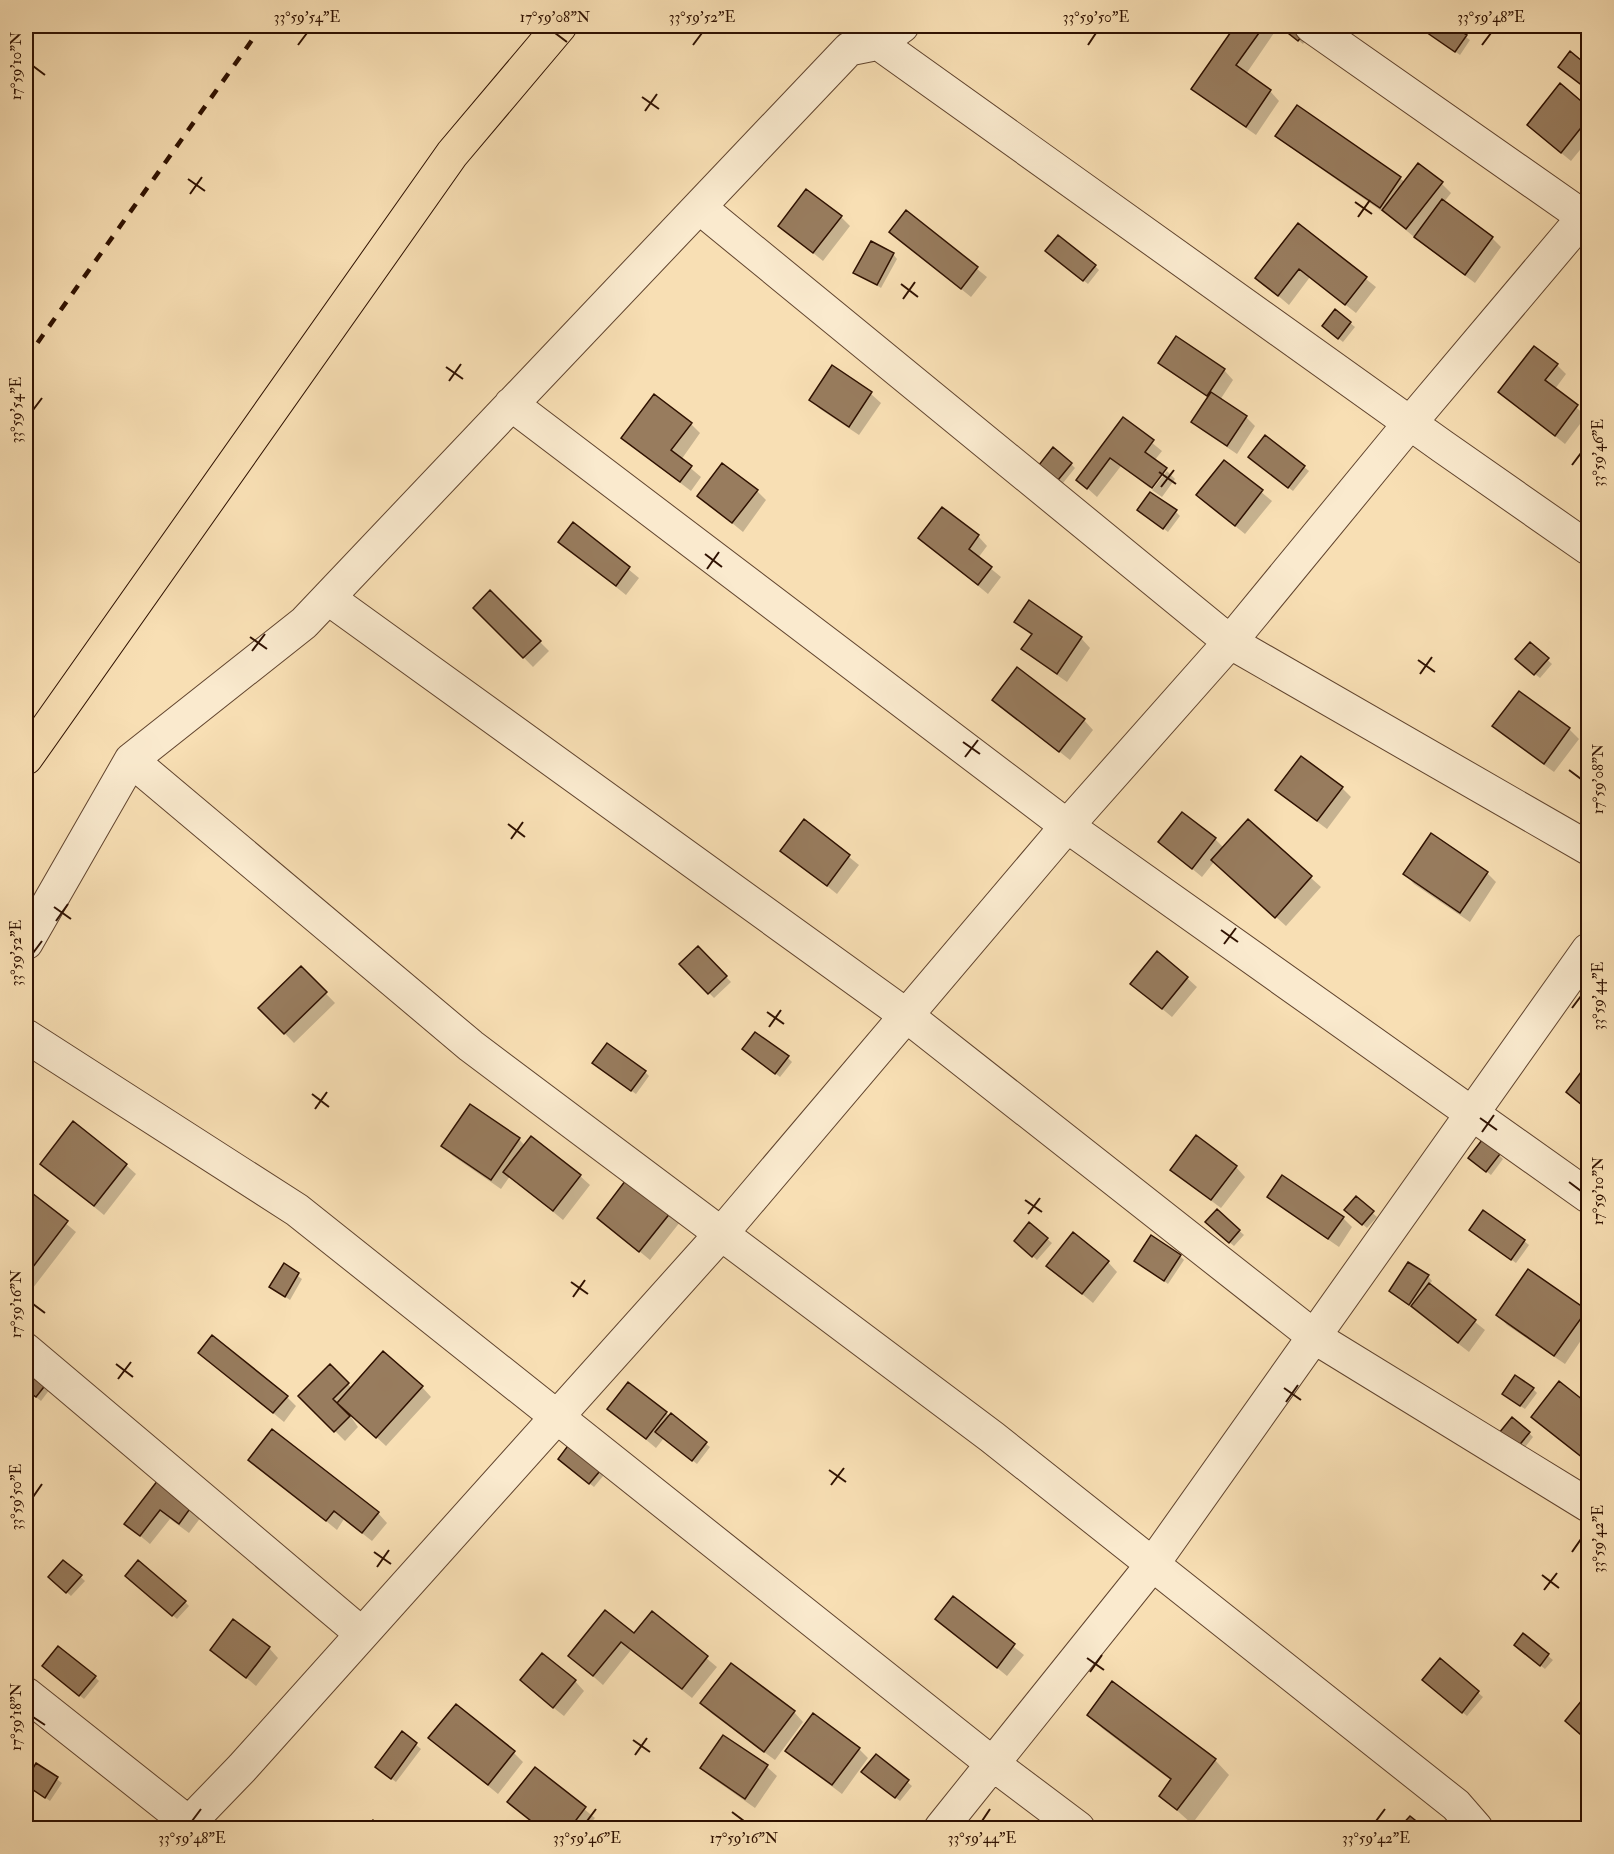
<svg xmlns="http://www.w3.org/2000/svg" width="1614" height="1854" viewBox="0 0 1614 1854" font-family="'IM FELL Double Pica',serif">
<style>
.shadow{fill:#0003}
.building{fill:#987c5e;stroke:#2f1101;stroke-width:1.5}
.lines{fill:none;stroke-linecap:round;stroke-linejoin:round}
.minor-casing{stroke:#61442e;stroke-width:35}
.major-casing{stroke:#2f1101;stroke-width:35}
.minor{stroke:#faeace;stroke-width:33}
.major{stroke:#f8dfb4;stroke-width:33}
.rail{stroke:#2f1101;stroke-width:4.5;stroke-dasharray:10 10;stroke-linecap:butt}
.ticks{fill:none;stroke:#2f1101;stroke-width:2}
.neatline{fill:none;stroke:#2f1101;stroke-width:2}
.ticks-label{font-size:15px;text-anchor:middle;fill:#2f1101}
</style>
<rect width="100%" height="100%" fill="#f8dfb4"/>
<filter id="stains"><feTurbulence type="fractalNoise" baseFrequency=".00333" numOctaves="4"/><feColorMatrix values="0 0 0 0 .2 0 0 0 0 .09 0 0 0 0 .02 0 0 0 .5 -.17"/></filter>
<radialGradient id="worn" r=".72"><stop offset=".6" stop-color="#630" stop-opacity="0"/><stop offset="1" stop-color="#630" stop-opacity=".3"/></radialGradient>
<path class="shadow" d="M1237,26H1267L1274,33L1246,74L1270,91L1279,101L1256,135L1203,98L1193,88Z
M1281,26H1301L1310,34L1303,44Z
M1428,26H1450L1470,40L1460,55L1430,34L1425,30Z
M1560,86L1588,108V140L1571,161L1538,134Z
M1298,107L1405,182L1442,184L1451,193L1444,202L1492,238L1501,247L1475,283L1425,246L1390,217L1287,145L1277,136Z
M906,212L987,277L971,297L891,232Z
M841,217L850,226L823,261L780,226Z
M1298,225L1376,287L1356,313L1310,277L1289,305L1257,278Z
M893,254L897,259L881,288L855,272Z
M1051,255L1095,266L1099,270L1088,284Z
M1335,311L1355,327L1343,342L1328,330Z
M1160,362L1224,370L1233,380L1220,400L1246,417L1255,426L1237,454L1203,431L1193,422L1209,398L1170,372Z
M1557,365L1566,374L1555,389L1586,416L1565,444L1500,392Z
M832,367L871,394L881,403L859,435L820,409L811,400Z
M1124,420L1162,451L1154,461L1165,469L1150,488L1121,466L1097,497L1078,480Z
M691,424L700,433L681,460L701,477L691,491L633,447L623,438Z
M1254,461L1304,467L1309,471L1293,491Z
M1225,462L1272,501L1245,534L1208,504Z
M1071,464L1075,468L1059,488L1041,474Z
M1167,471L1175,479L1162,497L1152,490Z
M757,491L766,500L743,532L699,496Z
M1139,510L1176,512L1180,516L1168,532Z
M573,524L639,578L626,595L560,542Z
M978,536L987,546L978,558L1001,577L988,594L920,538Z
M490,592L549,651L533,667L475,608Z
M1016,622L1081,638L1090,648L1067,682L1033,658L1023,649L1032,636Z
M1530,644L1552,664L1540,678L1521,663Z
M994,700L1084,720L1093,730L1070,760Z
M1494,726L1569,729L1579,739L1554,772L1504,736Z
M1342,788L1351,797L1327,829L1287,799L1277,790Z
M804,821L859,865L837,894L782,850Z
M1248,821L1321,887L1286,926L1214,862L1202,877L1160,842L1215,839L1224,848Z
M1487,873L1496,882L1470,922L1414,884L1405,874Z
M698,948L731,982L714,998L681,964Z
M301,968L335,1003L294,1043L260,1008Z
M1187,978L1197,987L1172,1017L1132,984Z
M749,1053L788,1058L792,1062L780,1077Z
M598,1067L645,1072L649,1076L636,1094Z
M519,1139L525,1146L580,1176L590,1185L563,1220L510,1176L501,1189L453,1156L443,1146Z
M1499,1155L1503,1159L1491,1175L1474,1162Z
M42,1164L126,1165L136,1174L104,1215Z
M1236,1167L1245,1177L1221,1208L1182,1179L1172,1170Z
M633,1175L684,1217L650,1260L599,1218Z
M32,1195L76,1232L26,1297V1203Z
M1269,1197L1343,1218L1352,1227L1339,1247L1279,1206Z
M1356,1198L1377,1217L1367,1228L1350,1214Z
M1217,1211L1244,1235L1234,1246L1211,1227Z
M1030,1224L1052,1243L1037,1260L1016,1241Z
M1471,1230L1524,1241L1529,1245L1516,1263Z
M1180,1256L1184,1260L1168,1284L1136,1261Z
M1108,1262L1117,1272L1093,1303L1048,1266Z
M1409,1264L1428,1276L1432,1281L1429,1285L1485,1330L1469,1352L1395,1295Z
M284,1266L302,1279L290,1300L271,1287Z
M1586,1311L1588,1313V1330L1565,1364L1507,1325L1498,1315Z
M200,1353L287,1397L296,1406L284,1422Z
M330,1366L352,1388L422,1387L431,1397L386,1446L350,1413L349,1414L358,1427L345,1441L300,1396Z
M26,1368L50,1389L41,1401L26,1389Z
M1559,1383L1588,1406V1462L1533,1417Z
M628,1384L710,1447L697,1464L664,1438L656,1448L609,1409Z
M1533,1389L1537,1393L1525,1409L1508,1398Z
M1529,1433L1533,1437L1518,1456L1501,1442Z
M250,1459L378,1513L387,1523L372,1541L344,1519L337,1530Z
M564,1463L608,1470L594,1487Z
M159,1482L201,1517L189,1533L170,1519L150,1544L126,1524Z
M64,1562L85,1581L71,1596L55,1582Z
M131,1580L185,1602L189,1606L177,1619Z
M953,1598L1024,1655L1007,1676L937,1619Z
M652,1613L717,1667L692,1698L631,1650L603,1685L570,1656L635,1636Z
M1523,1635L1553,1660L1545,1669L1520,1649Z
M269,1648L278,1658L256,1686L212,1649Z
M1440,1660L1483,1697L1467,1716L1429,1684Z
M48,1670L95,1677L99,1681L84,1699Z
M575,1681L584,1691L564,1716L531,1690Z
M702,1703L794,1712L803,1722L775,1760L711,1713Z
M1089,1715L1215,1760L1229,1775L1192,1824L1161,1796L1172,1781L1103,1729Z
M402,1733L421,1749L396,1782L381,1771Z
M723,1737L767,1767L777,1776L755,1808L711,1777L701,1768Z
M430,1738L514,1753L523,1762L498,1794Z
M859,1749L868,1758L842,1794L797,1760L787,1750Z
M876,1756L912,1786L900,1801L867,1776Z
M37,1765L62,1783L50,1801L26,1784Z
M535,1769L595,1818L586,1828H540L509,1802Z"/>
<path class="building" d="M1235,26H1264L1236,65L1271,90L1246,127L1191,89Z
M1279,26H1303L1307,29L1298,41Z
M1427,26H1453L1467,35L1455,52L1423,30Z
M1570,51L1588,66V90L1558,67Z
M1560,83L1588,107V119L1561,153L1527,125Z
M1297,105L1401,177L1380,208L1275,136Z
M1418,163L1443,182L1406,229L1382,210Z
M806,189L842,216L813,253L778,226Z
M1442,199L1493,237L1465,275L1414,237Z
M906,210L978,267L961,289L889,232Z
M1298,223L1367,277L1345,305L1299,269L1278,296L1255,278Z
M1058,235L1096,265L1083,281L1045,251Z
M871,241L894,253L877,285L853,273Z
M1588,272V287L1581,282Z
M1335,309L1351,322L1338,339L1322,326Z
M1176,336L1225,369L1207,396L1158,363Z
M1534,346L1558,364L1545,380L1578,405L1555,436L1498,392Z
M832,365L872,392L849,427L809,400Z
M1211,392L1247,416L1227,446L1191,422Z
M654,394L692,423L671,450L692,466L680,482L621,438Z
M1123,417L1154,440L1145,452L1167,468L1152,488L1110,458L1087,489L1076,480Z
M1265,435L1305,466L1288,488L1248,457Z
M1053,447L1072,463L1054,485L1035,470Z
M1224,460L1263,490L1235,526L1196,495Z
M722,463L758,490L732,523L697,496Z
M1150,492L1177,510L1163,529L1137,510Z
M942,507L979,535L969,549L992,567L978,585L918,538Z
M573,522L630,567L616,586L558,542Z
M490,590L541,641L523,658L473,608Z
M1029,600L1082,637L1057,674L1021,649L1032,634L1014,622Z
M1530,642L1549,658L1534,675L1515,659Z
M1017,667L1085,719L1059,752L992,700Z
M1519,691L1570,728L1544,764L1492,726Z
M1301,756L1343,787L1317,821L1275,790Z
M1182,812L1216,838L1192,869L1158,842Z
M804,819L850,855L827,886L780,851Z
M1248,819L1312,876L1275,918L1211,860Z
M1431,833L1488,872L1460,913L1403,874Z
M698,946L727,976L708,994L679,964Z
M1157,951L1188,977L1162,1009L1130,984Z
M301,966L327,992L284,1034L258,1008Z
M755,1032L789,1056L775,1074L742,1049Z
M607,1043L646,1071L631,1091L592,1063Z
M1581,1072L1588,1077V1110L1566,1092Z
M470,1104L520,1138L491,1180L441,1146Z
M73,1121L127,1164L94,1206L40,1164Z
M1196,1135L1237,1166L1211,1200L1170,1170Z
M531,1136L581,1175L553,1211L503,1172Z
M1482,1140L1500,1154L1486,1172L1468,1158Z
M632,1172L675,1207L639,1252L597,1218Z
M1282,1175L1344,1217L1328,1239L1267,1197Z
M32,1193L68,1221L26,1276V1200Z
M1356,1196L1374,1211L1362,1225L1344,1210Z
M1217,1209L1240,1230L1229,1243L1205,1222Z
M1483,1210L1525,1240L1511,1260L1469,1230Z
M1029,1222L1048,1238L1032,1257L1014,1241Z
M1073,1232L1109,1261L1082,1294L1046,1266Z
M1151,1235L1181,1255L1164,1281L1134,1261Z
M1408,1262L1429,1275L1409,1305L1389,1291Z
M284,1263L299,1273L285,1297L269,1287Z
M1528,1269L1587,1310L1554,1356L1496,1315Z
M1429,1283L1476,1320L1458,1343L1411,1306Z
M212,1335L288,1396L273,1413L198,1353Z
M383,1351L423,1386L376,1438L337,1403Z
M330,1364L349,1383L333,1399L350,1416L334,1432L298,1396Z
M26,1366L47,1383L36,1397L26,1390Z
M1515,1375L1534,1388L1520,1406L1502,1394Z
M1559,1381L1588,1404V1462L1531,1417Z
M628,1382L667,1412L646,1439L607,1409Z
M671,1413L707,1442L692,1461L655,1432Z
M1512,1417L1530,1432L1513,1453L1495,1438Z
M272,1429L379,1512L362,1533L334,1511L326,1521L248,1460Z
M573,1439L605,1465L589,1484L558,1459Z
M158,1480L192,1506L179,1524L160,1510L140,1536L124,1524Z
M63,1560L82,1575L66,1593L48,1577Z
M138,1560L186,1601L172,1616L125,1576Z
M953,1596L1015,1644L997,1668L935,1619Z
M605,1610L634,1633L652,1611L708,1656L682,1689L621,1642L593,1676L568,1656Z
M233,1619L270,1647L246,1678L210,1650Z
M1523,1633L1549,1654L1540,1666L1514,1645Z
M58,1646L96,1676L79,1696L42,1666Z
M542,1653L576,1680L553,1708L520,1680Z
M1440,1658L1479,1691L1462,1713L1422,1680Z
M731,1663L795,1711L764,1752L700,1703Z
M1112,1681L1216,1759L1177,1810L1159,1796L1171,1779L1087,1715Z
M1582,1700L1588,1705V1741L1565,1721Z
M456,1704L515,1751L488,1785L428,1738Z
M813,1713L860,1748L832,1785L785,1751Z
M402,1731L417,1743L391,1779L375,1767Z
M723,1735L768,1765L745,1799L700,1768Z
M876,1754L909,1780L895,1798L861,1772Z
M36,1763L58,1777L45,1798L26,1785V1780Z
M535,1767L586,1807L570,1828H540L507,1802Z
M1410,1816L1425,1828H1399Z
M373,1820L384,1828H366Z"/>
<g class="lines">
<g class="minor-casing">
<path id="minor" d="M1311,26L1588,220
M863,32L1442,446L1588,548
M699,207L1230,642L1588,848
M511,404L1067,826L1588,1196
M328,598L907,1016L1316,1338L1588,1505
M131,760L471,1046L992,1437L1456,1805L1476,1828
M26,943L131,760L304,623L849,49L879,43L902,26
M26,1036L297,1210L993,1764L1078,1828
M26,1350L362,1634
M26,1694L195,1828
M184,1828L242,1768L721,1234L1067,826L1230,642L1410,423L1588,212
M941,1828L1152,1565L1588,950"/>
</g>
<g class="major-casing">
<path id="major" d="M26,758L452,154L560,26"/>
</g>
<use href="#minor" class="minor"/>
<use href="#major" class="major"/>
<path class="rail" d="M26,359L262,26"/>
</g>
<path class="ticks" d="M555,33L567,42M298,45L307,33M693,45L702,33M1088,45L1096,33M1482,45L1491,33M33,66L45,75M642,97L659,109M645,111L657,94M188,179L205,191M190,194L202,177M1355,202L1372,214M1358,217L1370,200M901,284L918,297M903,299L915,282M446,367L463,379M449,381L461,364M33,410L42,398M1572,465L1581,453M1159,472L1176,484M1161,487L1174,470M705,554L722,567M707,569L719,552M250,637L267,649M252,651L265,634M1418,660L1435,672M1420,674L1432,657M963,742L980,754M965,757L978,740M1569,770L1581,779M508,824L525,837M511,839L523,822M54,907L71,919M56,921L68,904M1221,930L1238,942M1224,944L1236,928M33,953L42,941M1572,1008L1581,996M767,1012L784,1024M769,1027L781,1010M312,1094L329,1107M315,1109L327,1092M1480,1118L1497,1130M1482,1132L1494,1115M1569,1182L1581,1191M1025,1200L1042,1212M1028,1214L1040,1198M571,1282L588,1294M573,1297L585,1280M33,1304L45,1313M116,1364L133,1377M118,1379L131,1362M1284,1388L1301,1400M1286,1402L1298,1385M829,1470L846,1482M831,1485L844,1468M33,1497L42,1484M374,1552L391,1564M1572,1552L1581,1539M377,1567L389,1550M1542,1575L1559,1588M1544,1590L1557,1573M1087,1658L1104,1670M1090,1672L1102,1655M33,1717L45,1725M633,1740L650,1752M635,1755L647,1738M732,1812L744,1821M192,1821L201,1809M587,1821L596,1809M982,1821L990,1809M1376,1821L1385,1809"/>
<rect width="1614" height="1854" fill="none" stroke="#f8dfb4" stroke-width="66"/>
<rect x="33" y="33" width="1548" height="1788" class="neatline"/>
<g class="ticks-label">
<text x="307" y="22">33°59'54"E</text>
<text x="555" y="22">17°59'08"N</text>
<text x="702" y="22">33°59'52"E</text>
<text x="1096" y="22">33°59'50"E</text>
<text x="1491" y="22">33°59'48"E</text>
<text transform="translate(16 66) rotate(-90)" y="5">17°59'10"N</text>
<text transform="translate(16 410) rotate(-90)" y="5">33°59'54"E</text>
<text transform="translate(1598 453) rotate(-90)" y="5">33°59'46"E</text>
<text transform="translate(1598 779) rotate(-90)" y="5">17°59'08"N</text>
<text transform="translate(16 953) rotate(-90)" y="5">33°59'52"E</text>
<text transform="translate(1598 996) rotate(-90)" y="5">33°59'44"E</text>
<text transform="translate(1598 1191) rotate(-90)" y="5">17°59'10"N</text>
<text transform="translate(16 1304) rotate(-90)" y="5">17°59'16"N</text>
<text transform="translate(16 1497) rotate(-90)" y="5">33°59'50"E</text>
<text transform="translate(1598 1539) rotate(-90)" y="5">33°59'42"E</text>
<text transform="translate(16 1717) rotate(-90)" y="5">17°59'18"N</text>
<text x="192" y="1843">33°59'48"E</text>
<text x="587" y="1843">33°59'46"E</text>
<text x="744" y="1843">17°59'16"N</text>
<text x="982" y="1843">33°59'44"E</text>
<text x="1376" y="1843">33°59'42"E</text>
</g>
<rect width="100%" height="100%" filter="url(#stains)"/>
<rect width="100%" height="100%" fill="url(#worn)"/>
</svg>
